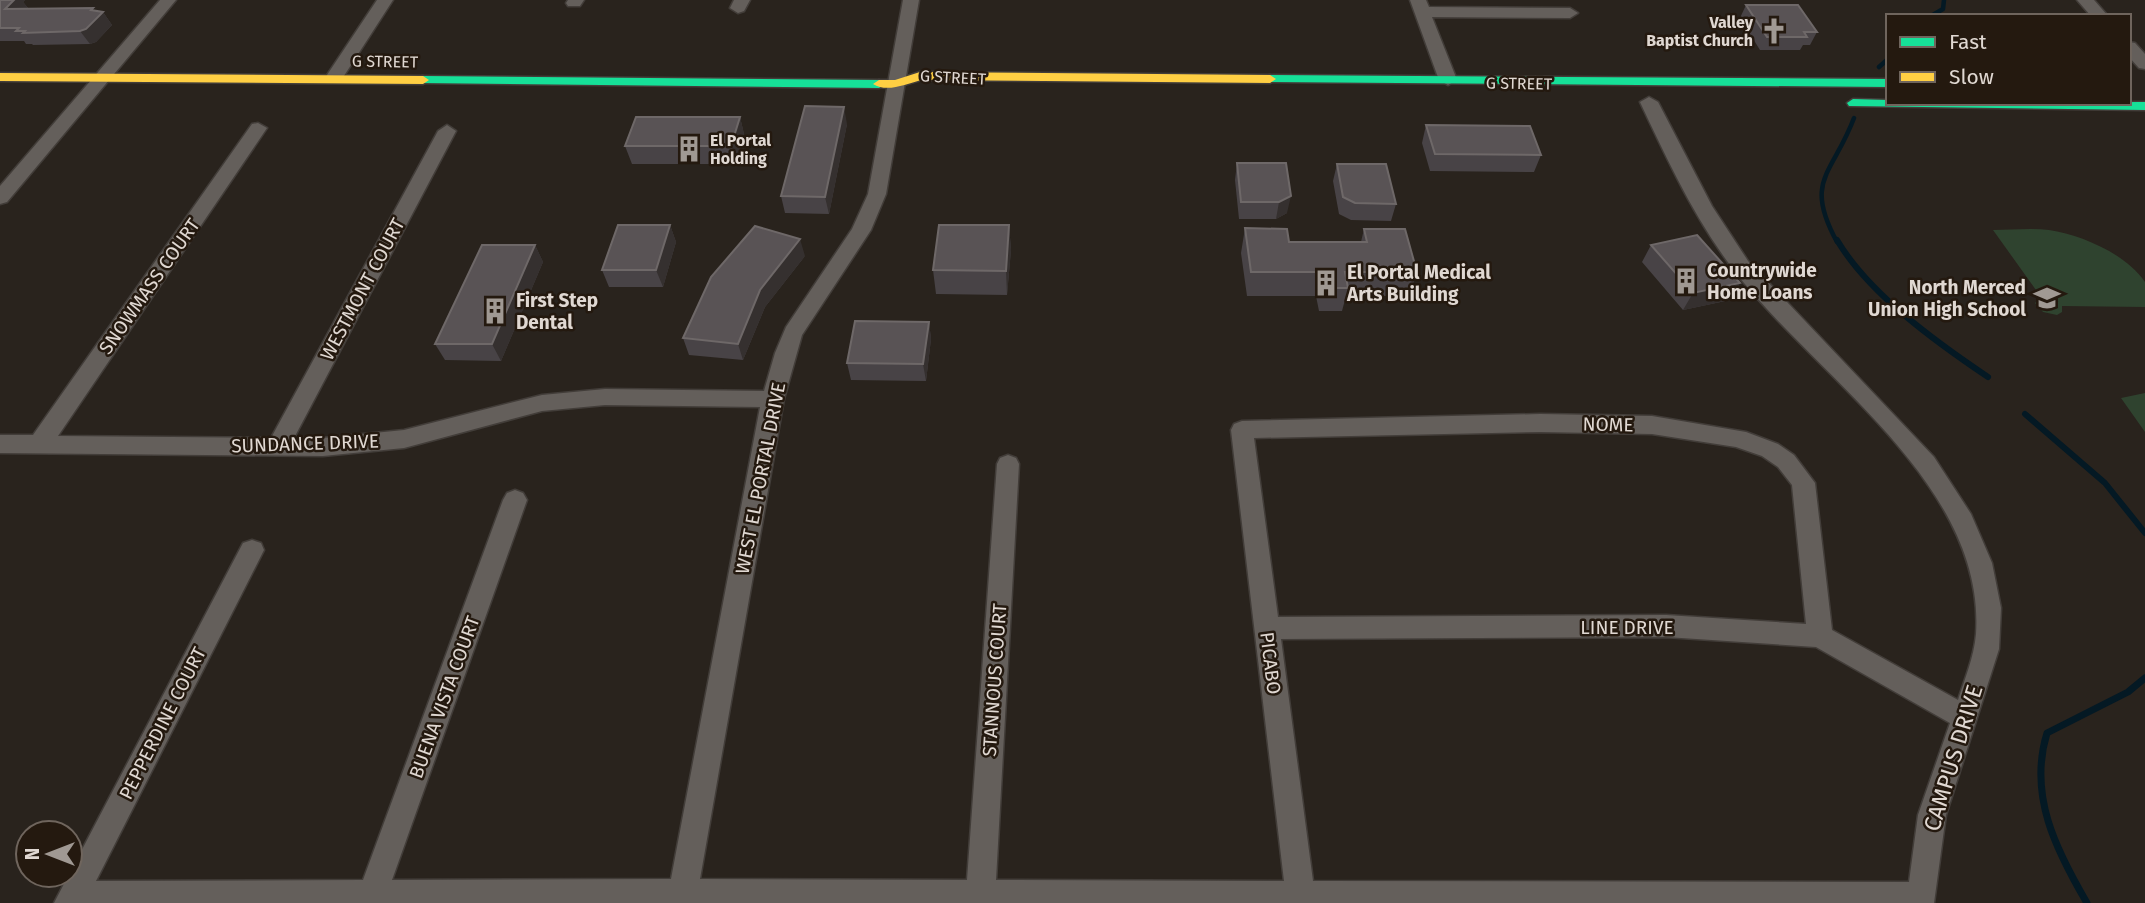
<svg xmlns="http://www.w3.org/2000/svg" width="2145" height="903" viewBox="0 0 2145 903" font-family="'Fira Sans',sans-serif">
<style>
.green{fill:#2f432f}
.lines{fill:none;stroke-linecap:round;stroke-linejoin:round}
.stream-far2{stroke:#041924;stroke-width:4.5}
.stream-far1{stroke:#041924;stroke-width:6}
.stream{stroke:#041924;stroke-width:7}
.street-casing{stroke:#423d39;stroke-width:3}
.fast-casing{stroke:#423d39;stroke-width:3}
.slow-casing{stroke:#423d39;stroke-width:3}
.street{fill:#645f5b;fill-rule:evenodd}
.fast{fill:#16e098;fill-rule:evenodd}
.slow{fill:#ffcf43;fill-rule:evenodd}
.wall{fill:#484346}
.shaded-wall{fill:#35302f}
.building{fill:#595355;stroke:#6e6868;stroke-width:2}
.labels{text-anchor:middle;stroke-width:5;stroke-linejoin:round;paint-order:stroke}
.far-poi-label{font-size:16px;font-weight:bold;fill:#e0d8d2;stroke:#24190f;text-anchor:end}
.far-street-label{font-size:16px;fill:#e0d8d2;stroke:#24190f}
.poi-label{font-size:19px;font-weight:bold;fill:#e0d8d2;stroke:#24190f;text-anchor:start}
.street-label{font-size:19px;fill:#e0d8d2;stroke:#24190f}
.near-street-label{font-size:23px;fill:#e0d8d2;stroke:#24190f}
</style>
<rect width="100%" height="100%" fill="#29231d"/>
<path class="green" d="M1993,230C2011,230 2031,228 2049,230C2082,235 2126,254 2145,282V307L2062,306V312L2057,315L2043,312L2035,303L2041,297Z
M2145,393V432L2121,398Z"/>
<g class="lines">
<path class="stream-far2" d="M1931,16L1943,9L1944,0
M1879,67L1888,59
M1837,242C1803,180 1833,174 1854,118"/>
<path class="stream-far1" d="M1837,240C1869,294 1936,342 1988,377
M2025,414L2105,483L2145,533"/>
<path class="stream" d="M2087,903C2056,850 2028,795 2047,733L2128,692L2145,678"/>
<g class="street-casing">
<path id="street" d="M160,0H176L7,202L0,204V186Z
M377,0H393L340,82H328L325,78Z
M568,0H584L580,6H568L566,3Z
M734,0H750L744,11L738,13L730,8Z
M903,0H919L886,194L871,230L802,335L784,399L700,879L967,880L997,464L1000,458L1008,455L1016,458L1019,464L996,880L1284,881L1231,430L1234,424L1242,421L1540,414L1652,416L1746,432L1778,444L1794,455L1815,483L1832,630L1958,700C1965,678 1974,657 1976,634C1986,483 1814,376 1733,269C1694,218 1667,159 1640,102L1649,97L1658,102L1712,206L1748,261L1934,457L1971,514L1992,563L2001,608L1999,649L1946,815L1934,903H54L243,543L252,540L261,543L264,550L96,881L363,880L503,500L507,493L515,490L523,493L527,500L392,880L671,879L760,407L605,405L542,411L404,448L323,456L0,453V435H33L252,124L258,123L267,128L58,436L271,438L438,131L447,125L456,131L294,438H323L404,430L542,395L605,389L764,391L775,353L786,327L852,229L868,194ZM1540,432L1652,434L1736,447L1762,456L1778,467L1792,485L1806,624L1666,615L1278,617L1254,438ZM1666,637L1816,647L1950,723L1918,815L1909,882L1313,881L1281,639Z
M1410,0H1426L1429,7L1570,8L1578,13L1570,18L1432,17L1457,80L1448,85L1439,80Z
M2077,0H2094L2108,16H2091Z
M2129,42L2135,43L2145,54V69L2139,68L2129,57Z"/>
</g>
<g class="fast-casing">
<path id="fast" d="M1270,75L1888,79V87L1266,82V76Z
M423,76L879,80L885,84L879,88L419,83V77Z
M1853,99L1888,100V103L2145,102V110L1849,106L1847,103Z"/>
</g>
<g class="slow-casing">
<path id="slow" d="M920,72L1270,75L1276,79L1270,83L921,80C906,84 887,93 873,84L879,80H895Z
M0,73L423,76L429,80L423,84L0,81Z"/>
</g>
<use href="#street" class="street"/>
<use href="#fast" class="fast"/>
<use href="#slow" class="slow"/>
</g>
<path class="wall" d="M0,0H25L23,2L28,8L27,9L93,8L95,11L103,12L112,25L96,42L90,44L33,45L32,44H26L24,41H0Z
M1746,5L1817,32L1810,45H1803L1800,50H1760L1740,18Z
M740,117L744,134L736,164H632L625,146Z
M847,124L829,214L785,213L781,196Z
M1426,125L1541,155L1534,172L1430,171L1422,143Z
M1237,163H1286L1287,213L1276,219H1239L1235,180Z
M1337,164L1396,204L1391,221L1351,220L1339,214L1333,181Z
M670,225L676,242L663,287H609L602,270Z
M1009,225L1011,250L1007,295L936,294L933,270Z
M1245,228L1289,242H1361L1364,229L1417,272L1409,296H1346L1342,311H1319L1316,296H1247L1241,253Z
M535,245L543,262L501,361L445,360L435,344Z
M1651,245L1740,283L1730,300L1683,310L1642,262Z
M805,256L765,307L743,360L689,355L683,338Z
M929,322L931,339L926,381L851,380L847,363Z"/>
<path class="shaded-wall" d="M10,0H25L23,2L28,8L15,22L5,9Z
M93,8L99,16L103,12L112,25L96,42L90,44L80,31Z
M844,107L847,124L829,214L825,197Z
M740,117L744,134L736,164L731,146Z
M1291,196L1287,213L1276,219L1279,202Z
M670,225L676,242L663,287L656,270Z
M1009,225L1011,250L1007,295L1006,271Z
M800,239L805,256L765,307L743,360L738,344L760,290Z
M535,245L543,262L501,361L492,344Z
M1740,283L1730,300L1683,310L1693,293Z
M929,322L931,339L926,381L923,364Z"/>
<path class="building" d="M0,0H14L5,9L93,8L91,10L103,12L86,29L80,31L23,33L25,31H16L19,28H0Z
M1746,5H1798L1817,32H1804L1807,37H1767Z
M805,106L844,107L825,197L781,196Z
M636,117H740L731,146H625Z
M1426,125L1530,126L1541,155L1435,154Z
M1237,163H1286L1291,196L1279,202H1241Z
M1337,164H1386L1396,204L1355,203L1343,197Z
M618,225H670L656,270H602Z
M939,225H1009L1006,271L933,270Z
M755,226L800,239L760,290L738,344L683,338L711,277Z
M1245,228L1287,229L1289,242H1367L1364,229H1405L1417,272H1345L1348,288H1325L1322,272H1251Z
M1697,235L1740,283L1693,293L1651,245Z
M482,245H535L492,344H435Z
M855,321L929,322L923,364L847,363Z"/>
<defs>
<g id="church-bare" transform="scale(2.1)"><path d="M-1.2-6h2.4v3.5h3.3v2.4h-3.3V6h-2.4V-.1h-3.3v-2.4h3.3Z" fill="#a09993" stroke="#24190f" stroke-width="2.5" paint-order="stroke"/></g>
<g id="building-bare" transform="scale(2.1)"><path d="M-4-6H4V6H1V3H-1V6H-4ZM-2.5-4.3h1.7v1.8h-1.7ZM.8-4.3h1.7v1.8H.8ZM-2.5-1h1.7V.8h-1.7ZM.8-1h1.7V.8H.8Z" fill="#a09993" stroke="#24190f" stroke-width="2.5" paint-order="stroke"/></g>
<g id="school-bare" transform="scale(2.1)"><path d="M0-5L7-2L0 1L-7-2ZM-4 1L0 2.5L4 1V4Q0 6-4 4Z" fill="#a09993" stroke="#24190f" stroke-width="2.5" paint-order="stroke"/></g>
</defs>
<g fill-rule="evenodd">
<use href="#church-bare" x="1774" y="31"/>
<use href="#building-bare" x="689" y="149"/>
<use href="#building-bare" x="1686" y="281"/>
<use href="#building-bare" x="1326" y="283"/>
<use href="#school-bare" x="2047" y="298"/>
<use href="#building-bare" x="495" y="311"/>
</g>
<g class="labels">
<g class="far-poi-label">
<text x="1753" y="28">Valley<tspan x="1753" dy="18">Baptist Church</tspan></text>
<text x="710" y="146" text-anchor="start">El Portal<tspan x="710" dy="18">Holding</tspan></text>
</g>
<g class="far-street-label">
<text transform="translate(385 61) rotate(1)" y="6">G STREET</text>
<text transform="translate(953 77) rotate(3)" y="6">G STREET</text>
<text transform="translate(1519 83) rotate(1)" y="6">G STREET</text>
</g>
<g class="poi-label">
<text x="1707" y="277">Countrywide<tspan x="1707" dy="22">Home Loans</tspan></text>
<text x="1347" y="279">El Portal Medical<tspan x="1347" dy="22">Arts Building</tspan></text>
<text x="2026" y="294" text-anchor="end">North Merced<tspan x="2026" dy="22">Union High School</tspan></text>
<text x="516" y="307">First Step<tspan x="516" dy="22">Dental</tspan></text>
</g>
<g class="street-label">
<text transform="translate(149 286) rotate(-55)" y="7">SNOWMASS COURT</text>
<text transform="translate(362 289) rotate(-62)" y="7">WESTMONT COURT</text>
<text transform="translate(1608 424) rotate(1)" y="7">NOME</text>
<text transform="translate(305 443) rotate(-2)" y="7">SUNDANCE DRIVE</text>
<text transform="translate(760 478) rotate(-79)" y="7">WEST EL PORTAL DRIVE</text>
<text x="1627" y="634">LINE DRIVE</text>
<text transform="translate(1271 663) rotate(83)" y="7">PICABO</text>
<text transform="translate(994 680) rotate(-86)" y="7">STANNOUS COURT</text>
<text transform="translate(444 697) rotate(-70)" y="7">BUENA VISTA COURT</text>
<text transform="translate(162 723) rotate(-63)" y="7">PEPPERDINE COURT</text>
</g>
<g class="near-street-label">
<text transform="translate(1953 758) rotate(-73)" y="8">CAMPUS DRIVE</text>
</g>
</g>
<rect x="1886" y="14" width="245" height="91" fill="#24190f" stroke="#6f655d" stroke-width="2"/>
<rect x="1900" y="37" width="35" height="10" fill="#16e098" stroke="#6f655d" stroke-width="2"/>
<text x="1949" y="49" font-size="21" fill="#e0d8d2">Fast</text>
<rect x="1900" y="72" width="35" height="10" fill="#ffcf43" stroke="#6f655d" stroke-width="2"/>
<text x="1949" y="84" font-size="21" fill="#e0d8d2">Slow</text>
<g transform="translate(49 854) rotate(270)"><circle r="33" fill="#24190f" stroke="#6f655d" stroke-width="2"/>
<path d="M0-5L12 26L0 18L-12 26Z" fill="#a09993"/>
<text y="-10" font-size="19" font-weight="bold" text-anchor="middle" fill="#e0d8d2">N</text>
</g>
</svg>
